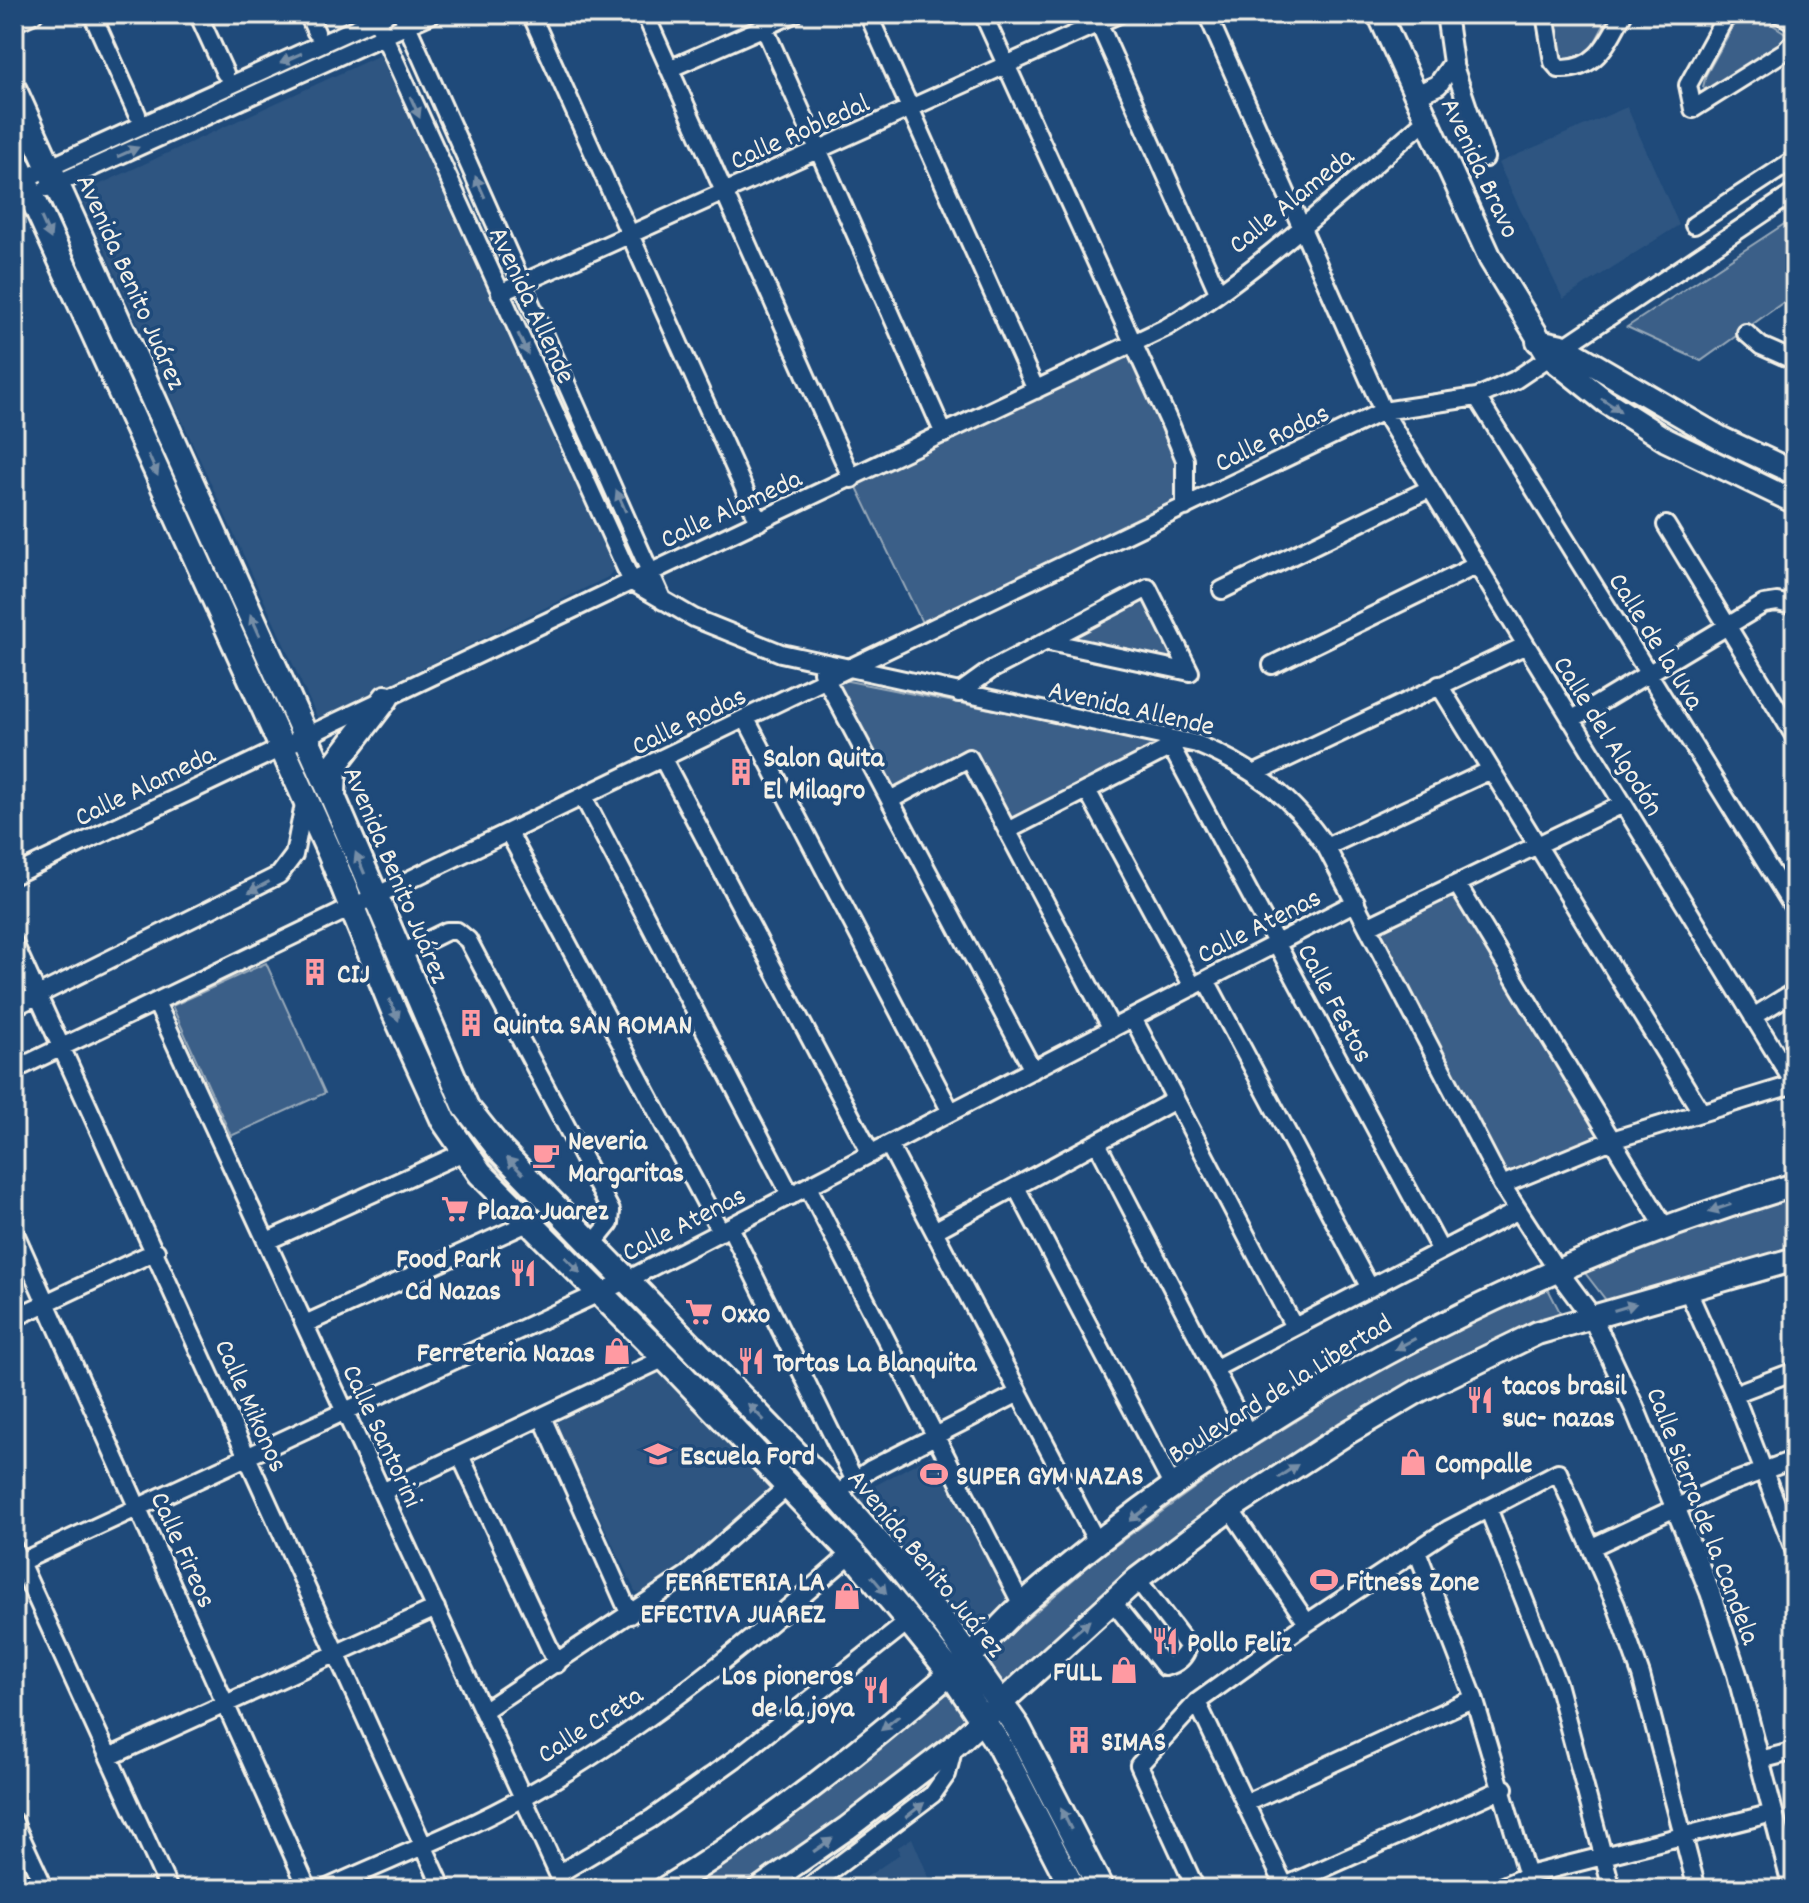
<svg xmlns="http://www.w3.org/2000/svg" width="1809" height="1903" viewBox="0 0 1809 1903" font-family="Dekko,sans-serif">
<style>
.built{fill:#2d5581}
.green{fill:#3a5f88;stroke:#97a8b8;stroke-width:2}
.lines{fill:none;stroke-linecap:round;stroke-linejoin:round}
.minor-casing{stroke:#f4f1e8;stroke-width:22}
.tertiary-casing{stroke:#f4f1e8;stroke-width:24}
.secondary-casing{stroke:#f4f1e8;stroke-width:28}
.primary-casing{stroke:#f4f1e8;stroke-width:30}
.minor{stroke:#1f4a7a;stroke-width:16}
.tertiary{stroke:#1f4a7a;stroke-width:18}
.secondary{stroke:#1f4a7a;stroke-width:22}
.primary{stroke:#1f4a7a;stroke-width:24}
.oneway{fill:#748da6}
.labels{text-anchor:middle;stroke-width:7;stroke-linejoin:round;paint-order:stroke}
.street-label{font-size:28px;fill:#f4f1e8;stroke:#1f4a7a}
.poi-label{font-size:28px;font-weight:bold;fill:#f4f1e8;stroke:#1f4a7a;text-anchor:start}
</style>
<rect width="100%" height="100%" fill="#1f4a7a"/>
<filter id="ink" filterUnits="userSpaceOnUse"><feTurbulence type="fractalNoise" baseFrequency=".0125" numOctaves="2"/><feDisplacementMap in="SourceGraphic" scale="16" xChannelSelector="R" yChannelSelector="G"/><feConvolveMatrix kernelMatrix="1 2 1 2 8 2 1 2 1" color-interpolation-filters="sRGB"/></filter>
<g filter="url(#ink)">
<path class="built" d="M380,55L614,569L608,577L318,719L79,194Z
M1627,107L1679,225L1563,299L1498,163Z
M663,1368L776,1485L643,1596L635,1591L555,1423Z
M940,1450L1013,1598L975,1636L856,1496Z
M912,1838L934,1889H849L900,1854L898,1847Z"/>
<path class="green" d="M1552,14H1610L1587,57L1568,64L1561,58Z
M1740,14H1756L1790,36L1711,92L1703,87L1706,75Z
M1795,217V294L1701,361L1627,327Z
M1130,346L1182,460L1184,505L926,631L853,479Z
M1147,590L1188,670L1052,642Z
M843,680L1161,743L1006,834L962,756L889,793L831,682Z
M1454,889L1606,1138L1508,1176L1376,928Z
M266,963L325,1093L231,1136L172,1006Z
M1795,1197V1252L1609,1304L1582,1269L1706,1223Z
M1545,1283L1560,1312L1460,1359L1152,1555L1002,1686L982,1658L1097,1559L1230,1462L1444,1329Z
M948,1687L968,1718L866,1802L748,1889H678Z"/>
<g class="lines">
<g class="minor-casing">
<path id="minor" d="M92,14L137,114
M198,14L225,73
M308,14L316,32
M374,14L632,582L694,618L781,653L1197,744C1252,767 1293,797 1326,847L1502,1185L1557,1270
M402,14L663,601
M531,14L759,522
M645,14L852,479
M868,14L1036,390
M983,14L1171,426L1185,460V507
M1207,14L1383,411L1795,1085
M1545,14L1553,62L1559,69C1596,71 1608,42 1623,14
M1727,14L1688,85L1693,109L1785,51L1795,41
M1779,14L1795,22
M1095,15L1218,292
M14,23L34,14
M764,27L944,434
M1453,63L1485,158
M669,69L794,14
M24,179L387,14
M47,188L432,14
M1694,225L1795,159
M500,293L1119,14
M1746,333L1761,346L1795,361
M1477,397L1795,910
M1666,525L1795,737
M1222,590L1429,489
M1049,642L1190,672
M1272,665L1475,566
M822,672L1033,1070
M1439,685L1700,1110
M959,693L991,670L1148,588L1190,672
M746,719L951,1112
M1571,720L1764,604L1777,602L1795,606
M1166,737L1440,1249
M663,759L871,1154
M1256,773L1524,646
M1087,790L1193,987
M584,798L791,1196
M890,800L969,758L1112,1029
M1007,831L1171,747
M509,833L721,1232
M1326,847L1491,770
M14,875L1167,327C1258,273 1346,188 1427,119
M1457,884L1664,1226
M1369,926L1623,804
M14,943L443,1889
M400,954L447,931H457L468,940L611,1211L610,1223L593,1244
M1206,980L1370,1288
M156,1002L565,1889
M14,1007L279,875L294,855L305,799
M1753,1017L1795,991
M1133,1018L1294,1327
M14,1070L1383,411L1477,397L1515,380L1795,192
M1097,1143L1249,1436
M889,1145L1098,1544
M1502,1185L1612,1140L1795,1084
M808,1187L1022,1605
M1016,1187L1173,1487
M730,1227L854,1479
M14,1231L308,1889
M934,1231L1175,1100
M267,1241L464,1152
M1687,1289L1734,1394L1795,1552
M14,1318L156,1251
M305,1324L530,1222
M1214,1369L1517,1211
M1734,1394L1795,1371
M542,1417L630,1615
M460,1455L557,1664
M848,1485L871,1469L1019,1393
M382,1492L665,1358
M1488,1508L1557,1683L1612,1889
M1230,1509L1307,1623
M1592,1547L1720,1487L1795,1459
M14,1549L169,1889
M1417,1551L1474,1698L1531,1889
M14,1565L627,1280L1356,902
M1112,1601L1165,1667C1177,1664 1185,1658 1188,1646L1137,1579
M1197,1702L1286,1889
M483,1711L687,1575L788,1486
M109,1757L436,1608
M1760,1760L1795,1751
M1246,1803L1474,1698
M14,1822L45,1889
M558,1874L651,1819L735,1759L909,1621
M1285,1886L1504,1788
M325,1889C390,1859 462,1832 524,1797C644,1730 749,1643 852,1553
M807,1889L933,1794L947,1774L954,1746
M1196,1889L1139,1765L1197,1702L1307,1623L1449,1529L1558,1472L1616,1605L1641,1675L1697,1889
M1496,1889L1528,1875L1773,1813"/>
</g>
<g class="tertiary-casing">
<path id="tertiary" d="M1416,95L1438,85L1453,63L1446,14
M1557,1270L1592,1317L1634,1407L1710,1592L1737,1674L1793,1889"/>
</g>
<g class="secondary-casing">
<path id="secondary" d="M1379,14L1491,260L1550,357L1605,401L1666,440L1795,502
M1538,341L1562,346L1722,439L1795,473
M664,1889C771,1824 870,1743 965,1661C986,1643 1003,1622 1023,1604C1243,1412 1516,1267 1795,1185
M759,1889L847,1828L954,1746L1137,1579L1230,1509L1347,1433L1420,1390L1537,1333L1795,1259"/>
</g>
<g class="primary-casing">
<path id="primary" d="M14,90L333,797L466,1107L501,1151L838,1497L900,1568L948,1628L1018,1728L1101,1889
M14,157L330,853L394,1011L444,1121L480,1173L665,1358L852,1553L909,1621L951,1673L999,1745L1073,1889
M333,795L334,766L386,698"/>
</g>
<use href="#minor" class="minor"/>
<use href="#tertiary" class="tertiary"/>
<use href="#secondary" class="secondary"/>
<use href="#primary" class="primary"/>
</g>
<defs><path id="oneway-solid" d="M-6-.8H1V-3.2L6.5 0L1 3.2V.8H-6Z" transform="scale(2)"/></defs>
<g class="oneway">
<use href="#oneway-solid" transform="translate(291 58) rotate(156)"/>
<use href="#oneway-solid" transform="translate(415 107) rotate(66)"/>
<use href="#oneway-solid" transform="translate(128 152) rotate(-24)"/>
<use href="#oneway-solid" transform="translate(480 187) rotate(-114)"/>
<use href="#oneway-solid" transform="translate(46 228) rotate(66)"/>
<use href="#oneway-solid" transform="translate(523 344) rotate(65)"/>
<use href="#oneway-solid" transform="translate(1611 405) rotate(34)"/>
<use href="#oneway-solid" transform="translate(153 465) rotate(66)"/>
<use href="#oneway-solid" transform="translate(621 501) rotate(-114)"/>
<use href="#oneway-solid" transform="translate(255 625) rotate(-114)"/>
<use href="#oneway-solid" transform="translate(360 863) rotate(-113)"/>
<use href="#oneway-solid" transform="translate(259 887) rotate(152)"/>
<use href="#oneway-solid" transform="translate(394 1010) rotate(67)"/>
<use href="#oneway-solid" transform="translate(515 1166) rotate(-135)"/>
<use href="#oneway-solid" transform="translate(1720 1208) rotate(162)"/>
<use href="#oneway-solid" transform="translate(573 1265) rotate(45)"/>
<use href="#oneway-solid" transform="translate(1625 1307) rotate(-17)"/>
<use href="#oneway-solid" transform="translate(1405 1344) rotate(152)"/>
<use href="#oneway-solid" transform="translate(756 1412) rotate(-134)"/>
<use href="#oneway-solid" transform="translate(1288 1471) rotate(-33)"/>
<use href="#oneway-solid" transform="translate(1139 1514) rotate(143)"/>
<use href="#oneway-solid" transform="translate(879 1585) rotate(50)"/>
<use href="#oneway-solid" transform="translate(1081 1628) rotate(-41)"/>
<use href="#oneway-solid" transform="translate(890 1723) rotate(141)"/>
<use href="#oneway-solid" transform="translate(915 1810) rotate(-38)"/>
<use href="#oneway-solid" transform="translate(1066 1819) rotate(-116)"/>
<use href="#oneway-solid" transform="translate(823 1845) rotate(-35)"/>
</g>
</g>
<defs>
<g id="building-bare" transform="scale(2.16)"><path d="M-4-6H4V6H1V3H-1V6H-4ZM-2.5-4.3h1.7v1.8h-1.7ZM.8-4.3h1.7v1.8H.8ZM-2.5-1h1.7V.8h-1.7ZM.8-1h1.7V.8H.8Z" fill="#ff9aa2" stroke="#1f4a7a" stroke-width="2.5" paint-order="stroke"/></g>
<g id="cafe-bare" transform="scale(2.16)"><path d="M-5.5-4.5H6V0H3Q3 3.5 0 3.5H-2.5Q-5.5 3.5-5.5 0ZM3-3.2v2h1.7v-2ZM-6 4.5H4V6H-6Z" fill="#ff9aa2" stroke="#1f4a7a" stroke-width="2.5" paint-order="stroke"/></g>
<g id="supermarket-bare" transform="scale(2.16)"><path d="M-6-5.5h2.5l.6 2H6L4.5 2H-2.5L-4.4-4H-6ZM-1.5 3.2a1.3 1.3 0 1 0 .1 0ZM3 3.2a1.3 1.3 0 1 0 .1 0Z" fill="#ff9aa2" stroke="#1f4a7a" stroke-width="2.5" paint-order="stroke"/></g>
<g id="restaurant-bare" transform="scale(2.16)"><path d="M-5-6h1v4h1v-4h1v4h1v-4h1v5L-1.5 .5V6h-2V.5L-5-1ZM5-6V6H3V1.5H1.5Q1.5-4 5-6Z" fill="#ff9aa2" stroke="#1f4a7a" stroke-width="2.5" paint-order="stroke"/></g>
<g id="shop-bare" transform="scale(2.16)"><path d="M-5-2.5h2.3a2.7 3.5 0 0 1 5.4 0H5L5.5 6h-11ZM-1.5-2.5h3a1.5 2.3 0 0 0-3 0Z" fill="#ff9aa2" stroke="#1f4a7a" stroke-width="2.5" paint-order="stroke"/></g>
<g id="school-bare" transform="scale(2.16)"><path d="M0-5L7-2L0 1L-7-2ZM-4 1L0 2.5L4 1V4Q0 6-4 4Z" fill="#ff9aa2" stroke="#1f4a7a" stroke-width="2.5" paint-order="stroke"/></g>
<g id="stadium-bare" transform="scale(2.16)"><path d="M0-5a6.5 5 0 1 0 0 10a6.5 5 0 1 0 0-10ZM-3.5-1.8h7v3.6h-7Z" fill="#ff9aa2" stroke="#1f4a7a" stroke-width="2.5" paint-order="stroke"/></g>
</defs>
<g fill-rule="evenodd">
<use href="#building-bare" x="741" y="772"/>
<use href="#building-bare" x="315" y="972"/>
<use href="#building-bare" x="471" y="1023"/>
<use href="#cafe-bare" x="546" y="1155"/>
<use href="#supermarket-bare" x="455" y="1209"/>
<use href="#restaurant-bare" x="523" y="1273"/>
<use href="#supermarket-bare" x="699" y="1312"/>
<use href="#shop-bare" x="617" y="1351"/>
<use href="#restaurant-bare" x="751" y="1361"/>
<use href="#restaurant-bare" x="1480" y="1400"/>
<use href="#school-bare" x="658" y="1454"/>
<use href="#shop-bare" x="1413" y="1462"/>
<use href="#stadium-bare" x="934" y="1474"/>
<use href="#stadium-bare" x="1324" y="1580"/>
<use href="#shop-bare" x="847" y="1596"/>
<use href="#restaurant-bare" x="1165" y="1641"/>
<use href="#shop-bare" x="1124" y="1670"/>
<use href="#restaurant-bare" x="876" y="1690"/>
<use href="#building-bare" x="1079" y="1740"/>
</g>
<g class="labels">
<g class="street-label">
<text transform="translate(799 130) rotate(-24)" y="10">Calle Robledal</text>
<text transform="translate(1482 167) rotate(65)" y="10">Avenida Bravo</text>
<text transform="translate(1290 199) rotate(-39)" y="10">Calle Alameda</text>
<text transform="translate(133 281) rotate(66)" y="10">Avenida Benito Juárez</text>
<text transform="translate(534 304) rotate(65)" y="10">Avenida Allende</text>
<text transform="translate(1271 436) rotate(-26)" y="10">Calle Rodas</text>
<text transform="translate(730 507) rotate(-25)" y="10">Calle Alameda</text>
<text transform="translate(1658 640) rotate(58)" y="10">Calle de la Uva</text>
<text transform="translate(1132 706) rotate(13)" y="10">Avenida Allende</text>
<text transform="translate(688 719) rotate(-26)" y="10">Calle Rodas</text>
<text transform="translate(1610 735) rotate(58)" y="10">Calle del Algodón</text>
<text transform="translate(144 784) rotate(-26)" y="10">Calle Alameda</text>
<text transform="translate(398 874) rotate(67)" y="10">Avenida Benito Juárez</text>
<text transform="translate(1258 924) rotate(-27)" y="10">Calle Atenas</text>
<text transform="translate(1337 1002) rotate(62)" y="10">Calle Festos</text>
<text transform="translate(683 1222) rotate(-27)" y="10">Calle Atenas</text>
<text transform="translate(1279 1387) rotate(-32)" y="10">Boulevard de la Libertad</text>
<text transform="translate(253 1405) rotate(66)" y="10">Calle Mikonos</text>
<text transform="translate(384 1435) rotate(65)" y="10">Calle Santorini</text>
<text transform="translate(1705 1515) rotate(69)" y="10">Calle Sierra de la Candela</text>
<text transform="translate(185 1549) rotate(66)" y="10">Calle Fireos</text>
<text transform="translate(928 1562) rotate(51)" y="10">Avenida Benito Juárez</text>
<text transform="translate(589 1723) rotate(-33)" y="10">Calle Creta</text>
</g>
<g class="poi-label">
<text x="763" y="766">Salon Quita<tspan x="763" dy="32">El Milagro</tspan></text>
<text x="337" y="982">CIJ</text>
<text x="493" y="1033">Quinta SAN ROMAN</text>
<text x="568" y="1149">Neveria<tspan x="568" dy="32">Margaritas</tspan></text>
<text x="477" y="1219">Plaza Juarez</text>
<text x="501" y="1267" text-anchor="end">Food Park<tspan x="501" dy="32">Cd Nazas</tspan></text>
<text x="721" y="1322">Oxxo</text>
<text x="595" y="1361" text-anchor="end">Ferreteria Nazas</text>
<text x="773" y="1371">Tortas La Blanquita</text>
<text x="1502" y="1394">tacos brasil<tspan x="1502" dy="32">suc- nazas</tspan></text>
<text x="680" y="1464">Escuela Ford</text>
<text x="1435" y="1472">Compalle</text>
<text x="956" y="1484">SUPER GYM NAZAS</text>
<text x="825" y="1590" text-anchor="end">FERRETERIA LA<tspan x="825" dy="32">EFECTIVA JUAREZ</tspan></text>
<text x="1346" y="1590">Fitness Zone</text>
<text x="1187" y="1651">Pollo Feliz</text>
<text x="1102" y="1680" text-anchor="end">FULL</text>
<text x="854" y="1684" text-anchor="end">Los pioneros<tspan x="854" dy="32">de la joya</tspan></text>
<text x="1101" y="1750">SIMAS</text>
</g>
</g>
<rect width="1809" height="1903" fill="none" stroke="#1f4a7a" stroke-width="48"/>
<rect x="24" y="24" width="1761" height="1855" fill="none" stroke="#f4f1e8" stroke-width="3" filter="url(#ink)"/>
</svg>
